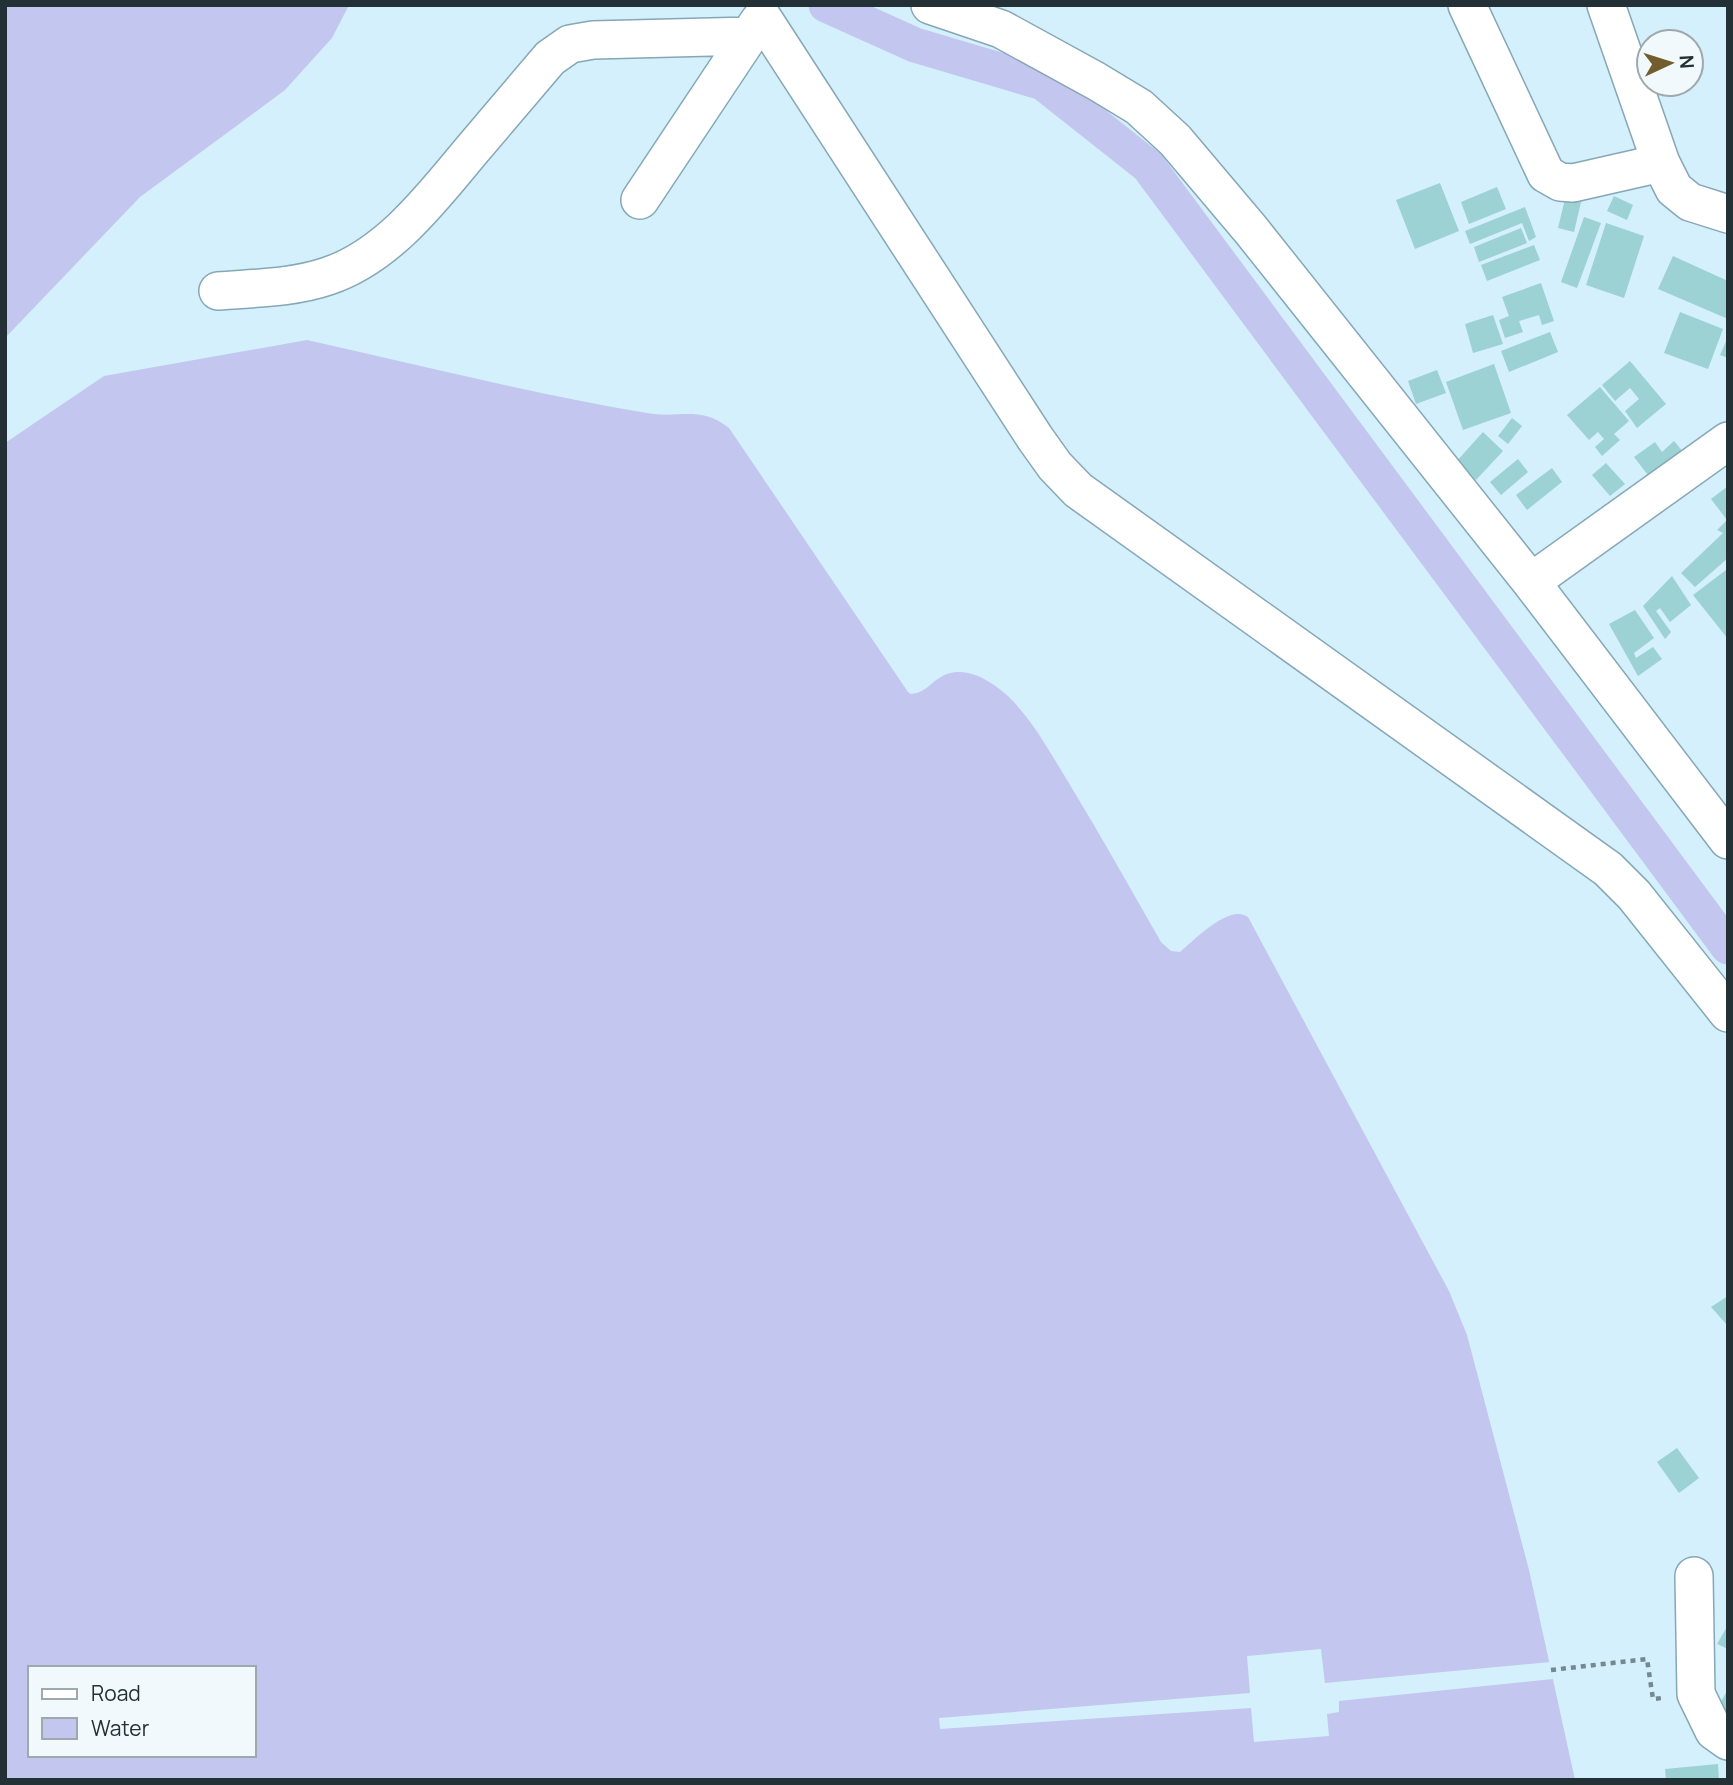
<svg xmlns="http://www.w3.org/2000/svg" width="1733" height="1785" viewBox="0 0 1733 1785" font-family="Manrope,sans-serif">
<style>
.water{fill:#c3c6ee;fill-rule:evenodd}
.pier{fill:#d3f0fc}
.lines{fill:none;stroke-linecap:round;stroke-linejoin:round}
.canal{stroke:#c3c6ee;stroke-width:35}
.building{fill:#9cd2d3}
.minor-casing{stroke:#86a7b6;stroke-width:40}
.path{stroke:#748891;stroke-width:4.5;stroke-dasharray:5 5;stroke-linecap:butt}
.minor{stroke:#fff;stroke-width:37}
</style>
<rect width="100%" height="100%" fill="#d3f0fc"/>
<path class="water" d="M5,5H349L332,38L285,90L140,197L5,338Z
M307,340C420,365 533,394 647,413C679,419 700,405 729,428L908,692L911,694C933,693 935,667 968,673C983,676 998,687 1009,697C1033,721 1050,752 1067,780C1100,834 1130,888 1161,942L1171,951L1180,952C1194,940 1230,903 1248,917L1449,1291L1467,1335L1529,1570L1575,1780H5V443L104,376ZM30,1668H254V1755H30Z"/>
<path class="pier" d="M1321,1649L1325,1683L1550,1662L1553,1679L1339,1701V1712L1327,1714L1329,1736L1254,1742L1251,1708L940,1729L939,1718L1250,1693L1247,1656Z"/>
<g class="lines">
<path class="canal" d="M826,5L915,45L1043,83L1148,166L1728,947"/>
</g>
<path class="building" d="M1440,183L1459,231L1415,249L1396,200Z
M1497,187L1506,209L1469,224L1461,202Z
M1566,195L1582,198L1574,232L1558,228Z
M1614,196L1633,205L1627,220L1607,211Z
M1525,207L1536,237L1529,241L1522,223L1470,244L1465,231Z
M1584,217L1601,223L1577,288L1561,282Z
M1606,223L1644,236L1624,298L1586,285Z
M1521,228L1527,243L1479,262L1474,247Z
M1534,245L1540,260L1487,281L1481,265Z
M1673,256L1728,281V319L1658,289Z
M1541,283L1554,321L1542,325L1539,315L1519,321L1523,332L1505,338L1499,320L1509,316L1502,297Z
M1680,312L1723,329L1708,369L1664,353Z
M1493,315L1503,344L1473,353L1465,324Z
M1550,332L1558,352L1509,372L1501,351Z
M1728,337V358L1720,355Z
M1630,361L1666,404L1637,428L1625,411L1639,399L1630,388L1615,401L1602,385Z
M1494,364L1511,413L1463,430L1446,382Z
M1437,370L1446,393L1416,404L1408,381Z
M1600,387L1629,421L1614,434L1620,440L1602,456L1595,447L1604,439L1598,432L1589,440L1567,415Z
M1512,418L1522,426L1508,444L1498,436Z
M1483,432L1503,451L1476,480L1456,462Z
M1674,441L1684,453L1651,479L1634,457L1655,442L1662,452Z
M1518,459L1528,472L1501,495L1490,482Z
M1606,463L1625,484L1610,496L1592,475Z
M1552,468L1562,482L1527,510L1516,495Z
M1728,486V558L1695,587L1681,573L1723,533L1717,530L1727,520L1711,499Z
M1726,570L1728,573V639L1693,595Z
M1672,576L1691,605L1670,622L1660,608L1656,611L1671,632L1665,639L1643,606Z
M1635,610L1654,638L1634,653L1636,658L1653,647L1662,659L1638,676L1609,624Z
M1728,1296V1326L1711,1307Z
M1677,1448L1699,1478L1679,1493L1657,1462Z
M1728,1625V1649L1717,1644Z
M1728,1689V1712L1718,1707Z
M1718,1764L1719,1780H1666L1665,1769Z"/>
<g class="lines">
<g class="minor-casing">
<path id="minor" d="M930,5L1001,29L1096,81L1139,107L1175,140L1251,230L1531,582L1728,840
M1467,5L1546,174L1560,182L1573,183L1661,163
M1606,5L1661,163L1674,189L1690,202L1728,214
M762,17L1035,438L1055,466L1078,490L1608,869L1634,895L1728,1013
M640,200L759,21
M218,291C255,288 293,288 328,276C388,256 432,198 471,151C497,120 524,89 550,58L570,44L593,40L750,36
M1531,582L1728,441
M1694,1576L1696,1694L1714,1731L1728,1741"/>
</g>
<path class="path" d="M1551,1670L1647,1659L1653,1699L1662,1698"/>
<use href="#minor" class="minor"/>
</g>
<rect width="1733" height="1785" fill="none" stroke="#233036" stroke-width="14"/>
<rect x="28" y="1666" width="228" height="91" fill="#f2f9fc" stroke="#9fa9ad" stroke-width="2"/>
<rect x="42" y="1689" width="35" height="10" fill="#ffffff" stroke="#9fa9ad" stroke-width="2"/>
<text x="91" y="1701" font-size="21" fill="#233036">Road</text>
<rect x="42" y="1718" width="35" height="21" fill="#c3c6ee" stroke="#9fa9ad" stroke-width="2"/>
<text x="91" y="1736" font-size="21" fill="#233036">Water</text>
<g transform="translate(1670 63) rotate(86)"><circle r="33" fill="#f2f9fc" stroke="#9fa9ad" stroke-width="2"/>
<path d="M0-5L12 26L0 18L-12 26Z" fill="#725d2c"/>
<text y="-10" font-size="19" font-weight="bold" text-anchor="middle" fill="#233036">N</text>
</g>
</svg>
